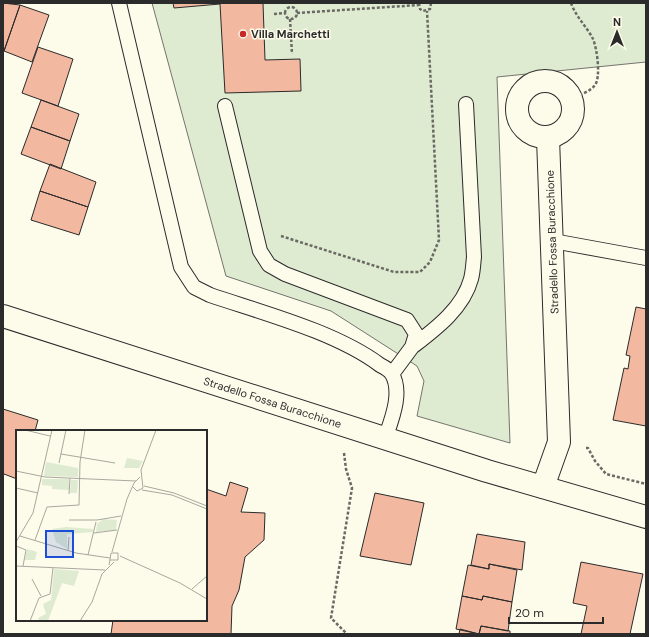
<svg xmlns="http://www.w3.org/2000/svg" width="649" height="637" viewBox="0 0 649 637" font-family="'DM Sans',sans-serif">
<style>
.green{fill:#deebd1;stroke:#74746e}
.building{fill:#f2b8a0;stroke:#2b2b2b}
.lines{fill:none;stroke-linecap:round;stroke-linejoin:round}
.lane-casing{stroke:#2b2b2b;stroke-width:16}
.street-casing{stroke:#2b2b2b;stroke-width:24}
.path{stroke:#6a6964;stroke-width:2.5;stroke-dasharray:3 2;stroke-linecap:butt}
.lane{stroke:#fdfbea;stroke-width:14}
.street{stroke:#fdfbea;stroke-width:22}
.poi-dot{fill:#c62828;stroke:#fdfbea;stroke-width:1.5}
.labels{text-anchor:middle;stroke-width:3;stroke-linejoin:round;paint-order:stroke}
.poi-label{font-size:11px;font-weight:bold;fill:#2b2b2b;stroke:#fdfbea;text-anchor:start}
.street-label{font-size:11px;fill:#2b2b2b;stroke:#fdfbea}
.inset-road{fill:none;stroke:#a9a89e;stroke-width:1}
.view{fill:#1d4ed8;fill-opacity:0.15;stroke:#1d4ed8;stroke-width:2}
.inset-edge{fill:none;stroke:#2b2b2b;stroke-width:2}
</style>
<rect width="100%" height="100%" fill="#fdfbea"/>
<path class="green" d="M152,3H646V62L497,77L510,443L417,416L424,381L417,366L331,311L226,276Z"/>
<path class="building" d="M3,3L20,5L4,51L3,50Z
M173,3H263L265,60L300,59L301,91L225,93L220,4L174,8Z
M20,5L49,15L32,62L4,51Z
M38,47L73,59L58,106L22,93Z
M41,100L79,114L70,141L31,127Z
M31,127L70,141L61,169L21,154Z
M50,164L96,182L88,207L40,191Z
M40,191L88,207L79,235L31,220Z
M636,307L646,309V426L613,420L624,368L628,369L630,356L626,355Z
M3,409L38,420L35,431H17V479L4,474L3,476Z
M230,482L248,488L241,512L265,513L264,540L245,557L239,590L232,606L231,634H111L113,620H206V489L226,496Z
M375,493L424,503L411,565L360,556Z
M477,534L525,542L522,570L489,564V569L471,565Z
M581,562L643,574L630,634H581L587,606L573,603Z
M489,564L517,570L512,602L483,596L482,600L462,596L468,565L489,569Z
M462,596L482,600L483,596L512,602L508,631L481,626L479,634L456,629Z
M481,626L510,631V634H459L460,629L479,634Z"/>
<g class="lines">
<g class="lane-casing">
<path id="lane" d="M119,3L181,267L194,287L210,295C263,313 336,332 380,365C384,367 390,371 392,374C403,393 391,421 385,439
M225,106L260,251L269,265L285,274L407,320L416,334L412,347L392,374
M553,241L646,258
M412,347C434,330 463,309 471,279C473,272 473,265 474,257L466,104"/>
</g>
<g class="street-casing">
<g id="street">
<circle cx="545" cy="109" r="28"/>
<path id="s1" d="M3,316L487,471L646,517"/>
<path d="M543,487L559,442L548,138"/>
</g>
</g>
<path class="path" d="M419,3L420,9L423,11L430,9L431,3
M571,3C576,17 587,27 593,39C597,48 601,77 595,85C590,92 579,95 571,98
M285 13a6 6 0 1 1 12 0a6 6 0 1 1-12 0Z
M297,13L419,5
M274,14L284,13
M290,19L292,54
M281,236L394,272H420L430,262L439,240L427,11
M586,448H588L595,461L606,474L646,484
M344,453L346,469L352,488L331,618L347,634"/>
<use href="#lane" class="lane"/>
<use href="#street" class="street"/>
</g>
<circle class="poi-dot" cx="243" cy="34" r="4"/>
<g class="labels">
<g class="poi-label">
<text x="251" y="38">Villa Marchetti</text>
</g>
<g class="street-label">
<text transform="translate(552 242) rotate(-92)" y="4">Stradello Fossa Buracchione</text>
<text dy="4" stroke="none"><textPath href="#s1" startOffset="283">Stradello Fossa Buracchione</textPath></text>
</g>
</g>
<g transform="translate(16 430)">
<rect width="191" height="191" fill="#fdfbea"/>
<path d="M111,28L127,31L123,38H108ZM30,32L62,38V47L28,46ZM26,49H53V60L36,59V53V56L26,55ZM55,50H62L61,63H54ZM87,89L101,90L100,100L80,102L81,94ZM50,97L77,99V102L51,104V119L40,112L36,99ZM11,119L21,122L19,130H9ZM38,139L63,141L58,156L46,153L32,191H23L22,188L30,184L27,174L35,170Z" fill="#deebd1"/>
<path class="inset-road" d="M9,0L34,6M45,24L99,33M43,33L50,0M0,41L29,47L120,51M128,56L158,63L191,76M117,57L121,61L127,58L125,40L140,0M0,58L22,63M126,60L156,65L191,79M53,64L54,48M53,90H81M81,90L105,86M78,103L101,100M4,106L60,123L94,128M19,110L31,77L63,75L64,32L69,0M0,112L17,83L36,0M0,116L10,120L7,136M52,121L53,107M96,122L111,69L118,53L124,47M72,125L80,92M104,126L164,153L191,169M93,135L95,123H102V130H94M0,136L89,140M16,149L25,166M176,159L191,146M14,191L23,168L34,164L37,138M64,191L76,172L86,144L98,132"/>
<path class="view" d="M30,101H57V127H30Z"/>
<rect width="191" height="191" class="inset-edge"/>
</g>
<rect width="649" height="637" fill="none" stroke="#2b2b2b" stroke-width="8"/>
<g transform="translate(617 32)" stroke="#fdfbea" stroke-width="3" paint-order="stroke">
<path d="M0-3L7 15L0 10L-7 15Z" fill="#2b2b2b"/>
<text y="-6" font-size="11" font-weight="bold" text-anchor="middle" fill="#2b2b2b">N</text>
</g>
<path d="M509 617v6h94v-6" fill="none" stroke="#2b2b2b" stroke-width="2"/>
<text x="515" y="617" font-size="12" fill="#2b2b2b" stroke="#fdfbea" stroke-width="3" paint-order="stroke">20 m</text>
</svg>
